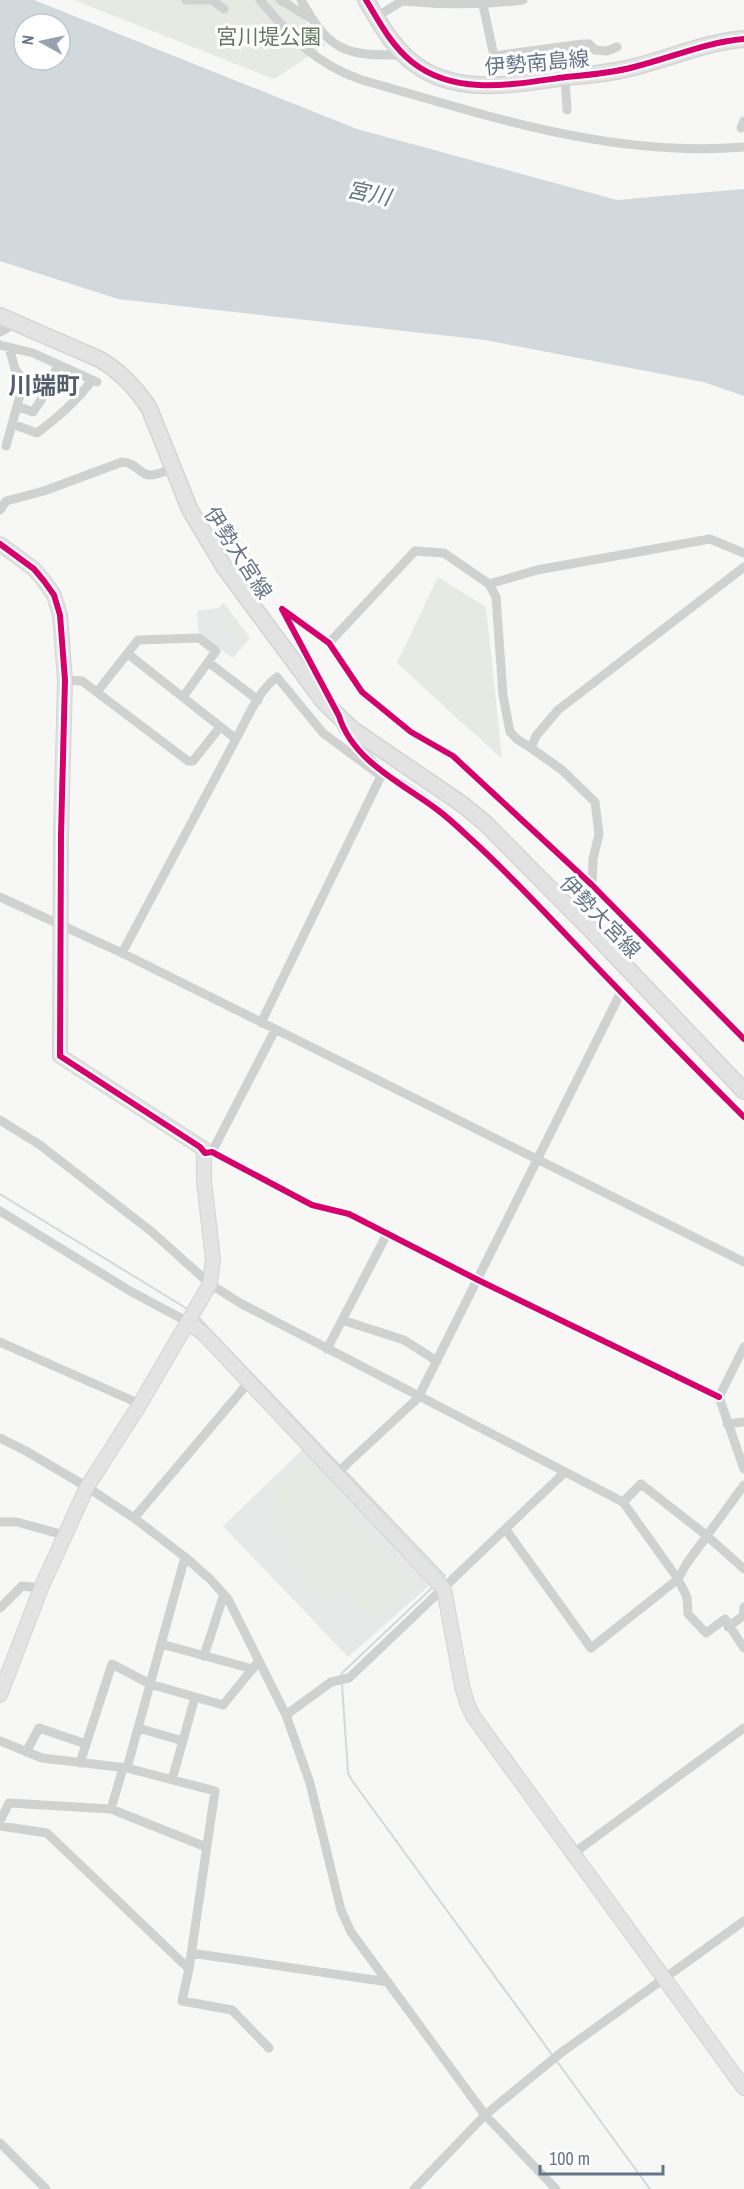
<svg xmlns="http://www.w3.org/2000/svg" width="744" height="2189" viewBox="0 0 744 2189" font-family="'Archivo Narrow','Noto Sans JP',sans-serif">
<style>
.built{fill:#e7e9e8}
.green{fill:#e6eae3}
.water{fill:#d1d9dc;fill-rule:evenodd}
.lines{fill:none;stroke-linecap:round;stroke-linejoin:round}
.stream{stroke:#d1d9dc;stroke-width:2}
.secondary-casing{stroke:#d2d4d5;stroke-width:16}
.primary-casing{stroke:#d2d4d4;stroke-width:18}
.street{stroke:#d0d2d2;stroke-width:9}
.secondary{stroke:#e3e3e3;stroke-width:14}
.primary{stroke:#e3e3e3;stroke-width:15}
.cycleway-casing{stroke:#fff;stroke-width:10}
.cycleway{stroke:#d6006c;stroke-width:6}
.labels{text-anchor:middle;stroke-width:6;stroke-linejoin:round;paint-order:stroke}
.park-label{font-size:21px;fill:#637a60;stroke:#fff}
.street-label{font-size:21px;fill:#647588;stroke:#fff}
.water-label{font-size:22px;font-style:italic;fill:#607784;stroke:#fff}
.quarter-label{font-size:24px;font-weight:bold;fill:#535f6d;stroke:#fff}
</style>
<rect width="100%" height="100%" fill="#f7f7f5"/>
<path class="built" d="M224,603L250,638L233,658L199,634L197,611L218,608Z
M304,1448L431,1584L348,1657L223,1526Z"/>
<path class="green" d="M74,0H292L311,30L326,45L274,79Z
M438,577L486,607L502,759L397,663Z
M231,617L246,636L241,644L221,629Z
M310,1455L338,1488L334,1493L409,1577L410,1588L371,1621L340,1589L325,1601L301,1574L272,1489Z"/>
<path class="water" d="M0,0H34L357,129L617,200L744,189V396L703,382L485,340L118,299L0,261ZM24,24H60V60H24Z"/>
<g class="lines">
<path class="stream" d="M0,1194L189,1310
M198,1317L341,1467
M345,1471L445,1576L441,1580
M341,1678L342,1673L434,1586
M342,1684L348,1773L351,1779L553,2056
M556,2060L650,2189"/>
<g class="secondary-casing">
<path id="secondary" d="M0,544L34,569L44,581L54,595L60,615L65,680L61,835L60,1056L204,1149V1181L213,1259L210,1284L140,1404L87,1487L41,1588L0,1695
M188,1322L204,1334L444,1589L462,1686L467,1703L473,1716L744,2088"/>
</g>
<g class="primary-casing">
<path id="primary" d="M366,0C380,23 391,45 412,62C456,97 515,84 566,77C589,75 612,73 634,67C671,58 706,42 744,39
M0,316L99,359C120,371 136,388 149,408L190,510L224,567L323,701L352,729L462,804L485,823L589,928L744,1091"/>
</g>
<path class="street" d="M186,0H212L224,9
M260,0C291,37 315,64 362,80C489,116 611,158 744,147
M280,0L310,18
M301,0C328,48 342,56 397,55
M403,1C444,5 483,5 523,0
M483,5L494,56L582,44H589L595,50L607,51L617,47
M376,17L404,0
M565,78L567,110
M741,128L744,121
M0,332L16,323
M0,345L33,353L97,382
M17,406L33,412L41,400L58,365
M12,424L37,433C58,417 76,402 92,380
M6,446L24,381L15,369L9,347
M0,510L6,501L44,491L122,462C137,463 139,474 149,475C157,476 167,470 174,468
M489,584L496,597L503,695L510,732L517,739L531,748
M329,643L415,551L444,553L489,584L537,570L710,539L744,553
M128,654L236,739
M208,662L258,700
M65,680L82,681L188,761H193L220,727
M97,692L138,640L199,638L216,651L183,697
M331,701L282,609L329,643L362,692L411,732L453,756L592,885L744,1039
M341,725L343,730L384,774L408,788L442,812L501,867L621,992L744,1117
M592,885L593,859L599,834L595,802L562,770L531,748L536,736L558,710L744,567
M0,897L122,953L744,1262
M122,953L236,739C247,719 258,691 277,677L323,733L377,773
M261,1023L381,776L384,774
M0,1120L40,1145L152,1232L210,1284L240,1303L623,1502L641,1484L706,1535L744,1569
M212,1152L275,1030
M205,1153L212,1152L312,1205L349,1214L478,1280L719,1397
M0,1211L130,1291L188,1322
M342,1320L404,1340L437,1361
M0,1342L140,1404
M744,1347L719,1397L744,1469
M327,1349L387,1234
M727,1424L744,1422
M0,1438L26,1451L87,1487L134,1518L185,1557L210,1579L228,1599L286,1715L310,1783L341,1910L351,1932L485,2115L556,2189
M335,1475L418,1398L621,992
M623,1502L678,1579L687,1597L688,1614L706,1633L725,1619L744,1648
M134,1518L249,1382
M0,1522H17L64,1535
M506,1530L591,1648L678,1579L687,1563L744,1485
M0,1608L22,1586L41,1588
M728,1627L743,1616L744,1607
M161,1644L253,1669
M204,1656L224,1594
M286,1715L331,1682L349,1678L565,1472
M138,1728L183,1741
M0,1741L42,1758L127,1768L185,1557
M26,1752L39,1728L86,1744
M80,1763L112,1664L150,1684L223,1705L258,1662
M127,1768L215,1791L189,1969
M172,1780L195,1697
M111,1809L206,1847
M0,1821L9,1803L111,1809L123,1768
M0,1826L47,1833L189,1969L182,2001L232,2010L269,2048
M574,1853L744,1728
M191,1953L388,1982
M0,2143L46,2189
M414,2189L485,2115L562,2052L744,1921"/>
<use href="#secondary" class="secondary"/>
<use href="#primary" class="primary"/>
<g class="cycleway-casing">
<path id="cycleway" d="M366,0C380,23 391,45 412,62C456,97 515,84 566,77C589,75 612,73 634,67C671,58 706,42 744,39
M0,544L34,569L44,581L54,595L60,615L65,680L61,835L60,1056L200,1147L205,1153L212,1152L312,1205L349,1214L478,1280L719,1397
M744,1039L592,885L453,756L411,732L362,692L329,643L282,609L339,716C353,762 404,784 439,811C451,820 462,831 473,841C508,873 540,907 572,941C629,1001 686,1059 744,1117"/>
</g>
<use href="#cycleway" class="cycleway"/>
</g>
<g class="labels">
<g class="park-label">
<text x="269" y="44">宮川堤公園</text>
</g>
<g class="street-label">
<text transform="translate(537 63) rotate(-5)" y="7">伊勢南島線</text>
<text transform="translate(238 553) rotate(57)" y="7">伊勢大宮線</text>
<text transform="translate(600 917) rotate(46)" y="7">伊勢大宮線</text>
</g>
<g class="water-label">
<text transform="translate(369 193) rotate(12)" y="8">宮川</text>
</g>
<g class="quarter-label">
<text x="44" y="394">川端町</text>
</g>
</g>
<g transform="translate(42 42) rotate(278)"><circle r="28" fill="#ffffff" stroke="#c1c8cf" stroke-width="1.5"/>
<path d="M0-4.5L10 22L0 15L-10 22Z" fill="#97a2ae"/>
<text y="-9" font-size="16" font-weight="bold" text-anchor="middle" fill="#647588">N</text>
</g>
<path d="M540 2165v9h123v-9" fill="none" stroke="#647588" stroke-width="3"/>
<text x="549" y="2165" font-size="18" fill="#647588" stroke="#ffffff" stroke-width="4.5" paint-order="stroke">100 m</text>
</svg>
